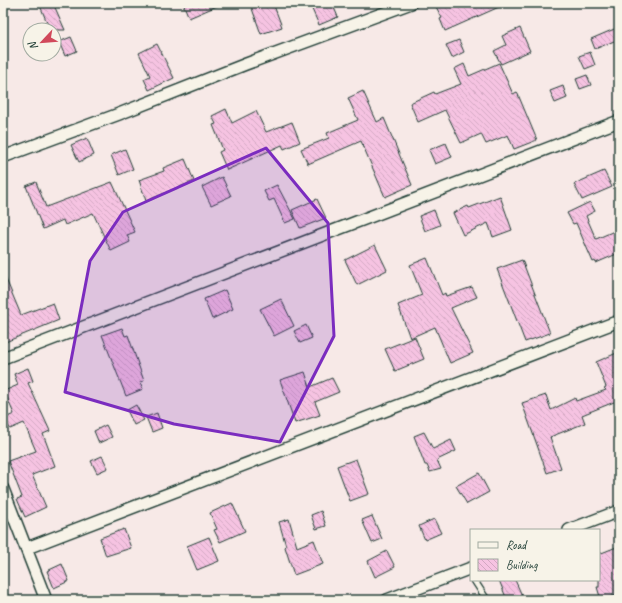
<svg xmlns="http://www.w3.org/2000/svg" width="622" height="603" viewBox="0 0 622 603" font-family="Caveat,sans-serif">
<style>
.building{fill:url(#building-back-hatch);stroke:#1f3d34}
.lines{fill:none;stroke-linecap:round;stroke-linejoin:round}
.service-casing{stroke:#1f3d34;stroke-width:8}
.minor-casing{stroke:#1f3d34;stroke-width:14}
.service{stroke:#f7f3e8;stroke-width:5.5}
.minor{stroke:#f7f3e8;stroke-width:11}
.marked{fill:#7b2cbf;fill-opacity:0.2;stroke:#7b2cbf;stroke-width:3;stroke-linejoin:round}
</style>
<defs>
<pattern id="building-back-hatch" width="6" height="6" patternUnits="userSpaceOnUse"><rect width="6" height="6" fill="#f6c3e2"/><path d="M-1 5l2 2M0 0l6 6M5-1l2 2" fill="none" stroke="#d2a8c2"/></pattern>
</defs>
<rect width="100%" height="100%" fill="#f7e9e7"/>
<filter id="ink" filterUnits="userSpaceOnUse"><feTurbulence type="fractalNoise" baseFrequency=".025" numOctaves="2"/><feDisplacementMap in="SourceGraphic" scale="8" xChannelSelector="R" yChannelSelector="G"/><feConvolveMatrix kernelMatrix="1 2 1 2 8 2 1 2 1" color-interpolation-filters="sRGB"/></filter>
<g filter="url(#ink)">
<path class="building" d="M39,3H53L65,30H50Z
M183,3H224L189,18Z
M250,3H273L282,27L261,34Z
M321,3H332L338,17L319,25L311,7Z
M434,3H508L445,31L440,19L442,18Z
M619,27V39L595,49L591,39Z
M520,28L530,51L501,64L494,51L506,45L502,36Z
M71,37L77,51L65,56L59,42Z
M459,40L464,52L452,58L446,45Z
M157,44L174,78L149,90L144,79L150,76L139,53Z
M590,52L595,65L585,69L579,56Z
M499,63L513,94L517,92L537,140L514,149L508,135L486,144L481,134L461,143L445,110L418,122L410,103L434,92L435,94L461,84L454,69L464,64L469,76Z
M587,75L591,85L580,89L576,79Z
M563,86L567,98L555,103L550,91Z
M363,91L377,122L384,118L412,185L385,197L361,141L308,164L301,149L329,138L327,133L358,120L348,98Z
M226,109L232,123L256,111L266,132L292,122L300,142L284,149L282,145L227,170L219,152L223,150L213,125L216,124L212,116Z
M87,138L94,155L79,162L71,145Z
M446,143L452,157L435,164L429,150Z
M125,149L133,169L119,175L111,155Z
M185,159L194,181L146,201L139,180L164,171L163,168Z
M604,171L612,187L582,200L574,184Z
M222,177L231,196L211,205L202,187Z
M36,182L46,207L112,182L135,232L127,235L130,242L111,251L93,213L65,225L63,220L43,229L26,186Z
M277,185L295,219L285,223L274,199L269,201L264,191Z
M500,196L512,230L493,237L488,223L463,235L453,213L468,206L469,208Z
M317,199L326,218L300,228L292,210Z
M590,202L595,211L586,216L596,239L619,229V253L596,263L595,261L593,262L576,223L573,224L567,213Z
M434,210L440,225L425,231L419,216Z
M375,245L387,270L357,285L345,260Z
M427,258L442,295L445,293L446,296L472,287L477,297L451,308L473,353L450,363L435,327L410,338L398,305L422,295L410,265Z
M522,260L550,333L525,342L497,269Z
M3,272L21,315L53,303L59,320L3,343Z
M225,290L233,309L212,319L204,299Z
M281,299L294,326L274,336L260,309Z
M306,325L312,338L300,343L294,331Z
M122,328L125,336L128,335L144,381L140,382L143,389L126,396L102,335Z
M415,337L424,359L395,371L385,349Z
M619,352V400L582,415L585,423L550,437L561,468L547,473L522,403L546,395L551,410L575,398L576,401L606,390L604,388L606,387L596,362Z
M28,368L33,381L28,383L50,431L43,434L55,466L32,475L46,507L25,517L17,499L22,497L8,461L36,451L24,423L10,429L5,418L14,414L4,391L18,385L14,374Z
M305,372L310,387L332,378L339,392L315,402L320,415L295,423L280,380Z
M136,405L144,420L134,425L127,410Z
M157,413L162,428L152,432L146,417Z
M106,425L112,437L99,443L94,431Z
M424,432L433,449L451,440L456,451L437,460L441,469L430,472L427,465H425L414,436Z
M102,456L108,468L97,473L91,461Z
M356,459L369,494L350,501L337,466Z
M479,473L489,492L467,504L456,486Z
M232,503L245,531L220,542L214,530L217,529L210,513Z
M321,511L326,526L316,529L311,515Z
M372,516L382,539L372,543L362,520Z
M289,519L297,547L314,540L323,564L294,575L285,547L286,546L279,522Z
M434,519L441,533L425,540L419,526Z
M124,529L131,548L106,556L100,538Z
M209,537L219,561L197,570L187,546Z
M619,546V594L601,600L597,587H599V554Z
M387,551L395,567L375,577L368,561Z
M62,564L69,581L54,588L47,571Z
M499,580H515L524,600H507Z"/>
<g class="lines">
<g class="service-casing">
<path id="service" d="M474,580L487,600"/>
</g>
<g class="minor-casing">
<path id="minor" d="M3,157L119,114L246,64L411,3
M3,358L619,121
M3,489L46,600
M569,530L619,511
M27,548L619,321
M387,600L471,568"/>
</g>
<use href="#service" class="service"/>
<use href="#minor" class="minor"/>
</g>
</g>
<path class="marked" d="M266,148L328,223L334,336L280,442L174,424L65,392L90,261L123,212Z"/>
<rect width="622" height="603" fill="none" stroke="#f7f3e8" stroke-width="16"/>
<rect x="8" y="8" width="606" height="587" fill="none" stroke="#1f3d34" stroke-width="1.5" filter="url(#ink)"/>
<rect x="470" y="529" width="130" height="52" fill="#f7f3e8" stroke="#a1aaa0"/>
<rect x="478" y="542" width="20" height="6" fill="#f7f3e8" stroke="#a1aaa0"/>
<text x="506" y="549" font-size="12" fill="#1f3d34">Road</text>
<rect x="478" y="559" width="20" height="12" fill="url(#building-back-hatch)" stroke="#a1aaa0"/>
<text x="506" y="569" font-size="12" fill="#1f3d34">Building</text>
<g transform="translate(42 42) rotate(244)"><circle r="19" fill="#f7f3e8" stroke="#a1aaa0"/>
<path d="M0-3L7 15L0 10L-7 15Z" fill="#d1495b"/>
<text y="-6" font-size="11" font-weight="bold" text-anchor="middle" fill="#1f3d34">N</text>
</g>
</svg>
